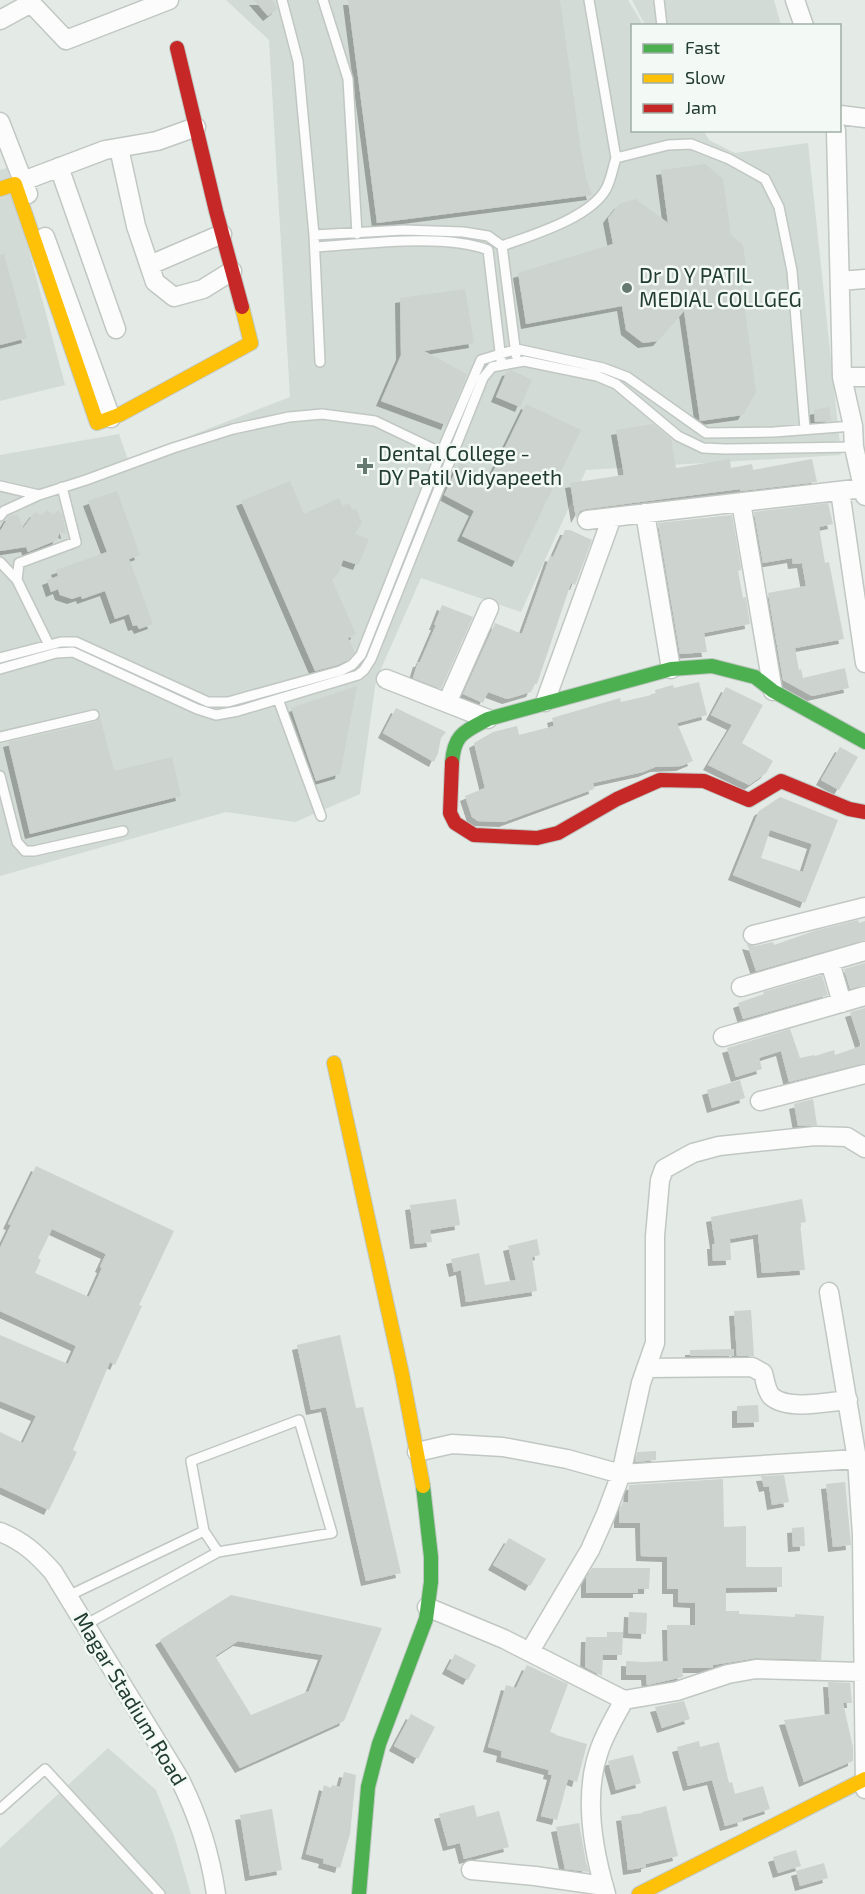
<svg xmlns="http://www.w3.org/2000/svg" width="865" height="1894" viewBox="0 0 865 1894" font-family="'Exo 2',sans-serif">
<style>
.built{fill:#d2dbd5}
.building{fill:#cdd3cf;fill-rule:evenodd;filter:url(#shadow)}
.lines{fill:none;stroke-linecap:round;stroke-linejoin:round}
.lane-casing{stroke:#c1c7c3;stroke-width:12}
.street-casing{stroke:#c1c7c3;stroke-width:21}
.fast-casing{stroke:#c0c8c3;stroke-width:16}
.slow-casing{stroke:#c0c8c3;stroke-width:16}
.jam-casing{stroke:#c0c8c3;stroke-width:16}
.lane{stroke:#fbfcfb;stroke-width:9}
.street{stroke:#fbfcfb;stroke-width:18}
.fast{stroke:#4caf50;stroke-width:14}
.slow{stroke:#ffc107;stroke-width:14}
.jam{stroke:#c62828;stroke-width:14}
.poi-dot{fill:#667a6f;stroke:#f3f9f4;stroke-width:2}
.labels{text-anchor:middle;stroke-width:5;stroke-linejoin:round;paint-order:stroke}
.poi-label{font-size:21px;fill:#223d2f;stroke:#f3f9f4;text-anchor:start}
.street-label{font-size:21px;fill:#223d2f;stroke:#f3f9f4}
</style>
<defs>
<filter id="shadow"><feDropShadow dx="-5" dy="5" stdDeviation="0" flood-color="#0004"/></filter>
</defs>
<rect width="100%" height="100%" fill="#e4eae6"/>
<path class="built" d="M226,0H628L643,25L632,26V130L704,131L709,140L735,153L808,143L841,455L586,470L521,612L421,578L376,680L360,794L295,822L226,812L0,876V455L119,434L128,460L290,397L269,40Z
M632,0H774L781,25H645Z
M7,168L65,385L0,401V170Z
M108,1748L156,1790L174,1836L191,1894H0V1848Z"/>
<path class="building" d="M254,0H272L277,9L268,16Z
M348,0H560L581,151L586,178L592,195L377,223Z
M705,164L723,179L731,235L743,245L747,272L741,281L756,392L743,415L700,421L684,311L658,341L643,343L626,330L622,306L526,324L518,273L613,244L608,218L619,204L636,199L668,223L661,170Z
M4,254L27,338L0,345V255Z
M465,289L474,343L424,351L467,374L446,425L381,401L401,355L400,298Z
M511,370L532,380L520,407L496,397L507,371Z
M526,404L581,430L517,562L462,536L474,511L444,495L460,462L490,478Z
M829,407L831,421L815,422L814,410Z
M653,424L671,439L676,468L730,459L731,468L752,464L753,470L812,459L817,482L740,491V489L586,509L580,511L576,518L570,483L624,475L616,430Z
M290,481L304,514L339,498L343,506L349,503L352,510L356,509L362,522L355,534L369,539L358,565L343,560L339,572L332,580L356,634L348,638L355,652L348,660L338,665L315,671L241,501Z
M117,491L140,555L129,559L153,624L139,629L137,625L133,626L129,614L115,619L105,591L82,599L81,596L72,599L60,595L58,589L51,592L47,580L58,576L56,570L107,552L88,501Z
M828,503L833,524L819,527L825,563L829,562L844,639L795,648L799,670L801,669L803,678L845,668L849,688L812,696L783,680L768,593L806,586L802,563L793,564L792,558L763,563L754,512Z
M47,510L54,515L58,510L62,514L66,534L60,532L57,540L28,552L26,547L0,551V531L9,516L18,515L23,528L35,512L42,515Z
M732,515L741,567V570L738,571L743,598L746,597L750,624L704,633L707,652L680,654L658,523Z
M565,530H570L592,540L575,585L571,583L537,684H535L531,692L507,699L488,692L483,703L463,694L495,623L522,634L550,556L553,557Z
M442,605L473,617L441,689L413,678L418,662H420L436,625H434Z
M699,682L707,715L677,723L693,761L681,766L655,767L643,772L593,783L594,789L504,822L478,821L472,817L465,796L485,788L474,743L493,732L517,726L519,735L554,726L552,718L620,698L621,702L656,694L655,690L673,685L674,688Z
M357,686L340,774L316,781L291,708Z
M726,687L763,705L742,743L773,761L766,773L749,785L708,765L732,725L711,715Z
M396,708L446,732L441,738L438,753L434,762L383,733Z
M100,717L114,771L172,757L181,796L30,834L8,742L96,722Z
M840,747L858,757L839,790L821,780Z
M780,797L838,820L805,903L733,875L759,811ZM770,830L812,844L803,872L761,858Z
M858,920L859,923L865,921V940L756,971L747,944L755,946L773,942L774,945L814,931Z
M865,963V985L850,989L844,969Z
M822,975L828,995L743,1019L738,1003L764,994L763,992Z
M865,1008V1063L789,1082L781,1051L759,1058L762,1069L736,1077L727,1048L790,1029L800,1058L814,1055L815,1056L834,1050L835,1055L861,1046L850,1012Z
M740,1080L745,1098L712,1108L707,1090Z
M813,1099L817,1125L798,1126L794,1104Z
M36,1166L174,1231L139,1305L142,1306L115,1365L110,1362L73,1450L77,1452L49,1510L0,1487V1432L23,1443L36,1416L0,1401V1335L68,1364L76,1346L0,1311V1248L11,1225L8,1224ZM52,1229L106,1254L100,1267L102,1268L89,1297L35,1273L41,1260L38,1258Z
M456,1199L460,1225L430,1230L432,1242L415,1244L410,1205Z
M802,1199L806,1222L800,1223L805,1270L762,1273L758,1234L730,1239L731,1260L713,1261L712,1244H715L711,1217Z
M537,1239L540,1255L532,1257L537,1291L466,1302L461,1270L454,1272L451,1259L479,1253L485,1285L516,1280L508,1246Z
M751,1310L754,1356H737L734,1311Z
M340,1335L356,1408L363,1407L401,1573L366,1581L326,1407L311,1410L297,1345Z
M734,1349V1356H690V1350Z
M758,1405L759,1422L737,1423V1406Z
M656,1451V1460L635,1462L637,1452Z
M784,1475L789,1502L772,1505L769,1486L764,1487L761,1476Z
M723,1479L724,1527L746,1526V1567H782V1587L726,1588V1611H739V1614L761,1615L795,1617V1614L824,1616L821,1660L756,1658L713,1665V1667L710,1668H682L683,1677L647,1685L646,1675H626V1661L643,1662L668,1661L667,1625H695V1603L678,1602V1589H667V1557L641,1556L640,1523H619V1510L623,1502H628L629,1485Z
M845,1482L851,1545L833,1547L826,1484Z
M804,1527L805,1546L793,1547L792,1528Z
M509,1538L546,1559L530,1586L493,1565Z
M592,1568H650L649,1589H638V1593H586V1578Z
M231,1595L382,1628L344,1721L240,1768L160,1640ZM238,1641L323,1655L309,1691L251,1715L215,1656Z
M629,1612L647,1613L646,1634L628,1633Z
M607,1632H623L622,1655H603L602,1676L585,1667L586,1637H607Z
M455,1654L476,1665L468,1680L447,1669Z
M527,1665L568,1684L550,1732L556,1734V1735L587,1744L577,1782L568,1779L557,1820L541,1816L552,1775L548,1774L549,1770L501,1757L502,1751L488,1747L506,1685L516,1688Z
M828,1682L850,1683L852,1703H843L853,1747V1761L804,1782L784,1720L830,1714Z
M684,1701L690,1719L662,1728L655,1707Z
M411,1714L435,1727L418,1759L394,1746Z
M699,1741L700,1747L719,1742L729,1783L732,1782L735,1794L763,1786L770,1809L742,1818L743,1821L725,1826L712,1780L688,1786L677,1747Z
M633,1755L641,1783L616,1790L608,1761Z
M344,1772L356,1775L350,1834L340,1868L323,1863L324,1859L306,1854L324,1785L331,1788L332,1785L340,1787Z
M474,1805L477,1817L499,1811L509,1847L464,1859L460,1843L448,1846L439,1814Z
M666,1806L678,1856L646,1864V1867L628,1870L621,1816L643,1813L642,1812Z
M272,1809L282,1870L250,1876L240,1815Z
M579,1823L586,1862L589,1872L565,1869L556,1827Z
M796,1850L801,1866L778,1873L773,1857Z
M824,1863L828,1878L800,1886L796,1871Z"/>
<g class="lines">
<g class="lane-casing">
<path id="lane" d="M282,0L298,61L314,235L320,362
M323,0L348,79L357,234
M589,0L616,158
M659,0L662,26
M314,235L404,230L463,232L488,236L502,246L516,355
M502,246C532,235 590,218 606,189C611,180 613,167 616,158L668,145L691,144L729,159L765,179L779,207L792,271L805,429
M315,247C362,244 446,233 488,250L501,360
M0,486L39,495L86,480L173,448L233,429L289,417L322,414L375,421L444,454
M0,516L4,511L39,495
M0,562L17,580L49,645
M17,580L19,563L76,542L62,487
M0,658L61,642H76L208,702H228L340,671L352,665L361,655L441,453L481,360L517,349L603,368L627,377L706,433L774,432L853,426
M0,669L56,653L73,652L197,709L216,715L238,711L358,675L364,670L371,659L483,378L492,367L524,361L597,376L616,384L678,436L703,448L725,449L854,447
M278,699L321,816
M0,737L94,715
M0,776L17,842L25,851H34L123,831
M204,1531L218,1552
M68,1596L204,1531L191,1461L299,1420L332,1533L218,1552L85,1625
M0,1809L45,1769L160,1894"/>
</g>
<g class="street-casing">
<path id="street" d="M795,0L804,26
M0,20L31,3L66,40L169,0
M840,115L865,118
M0,122L28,194
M836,130L842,377L853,426L854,447L865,496
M119,148L136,226L155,282L174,297L203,289L232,271
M59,167L116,329
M23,181L105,150L157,141L196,127
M45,237L111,418
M150,265L222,234
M840,281L865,279
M842,377H865
M840,491L865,663
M741,502L773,691
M645,513L671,669
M587,520L864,488
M386,679L488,719
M545,702L612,517
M447,703L489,608
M753,935L865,907
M830,962L842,1003
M741,987L865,951
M723,1037L865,996
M760,1101L865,1074
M829,1292L857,1459L862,1535L865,1789
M646,1368L752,1367L763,1373C765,1380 766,1390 771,1396C787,1411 828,1402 848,1400
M417,1452L452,1444L503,1447L567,1459L621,1474L857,1459
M0,1532C23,1541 37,1554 53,1572L179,1778C198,1815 210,1853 216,1894
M427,1607L504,1639L624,1700
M530,1651L590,1550L606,1514L621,1474L641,1383L655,1343V1236L660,1180L664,1169L693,1153L719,1146L815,1136L847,1137L865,1148
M624,1700L677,1691L728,1674L756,1669L863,1672
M471,1870L535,1876L604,1886
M606,1894C593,1850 583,1796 599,1751C605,1733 615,1717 624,1700"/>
</g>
<g class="fast-casing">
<path id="fast" d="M452,763C454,734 464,732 488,719L671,669L712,666L755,677L773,691L865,742
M359,1894L368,1787L379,1744L426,1619L431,1582V1557L423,1486"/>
</g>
<g class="slow-casing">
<path id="slow" d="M0,189L15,184L97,423L119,415L251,343L242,307
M334,1063L402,1374L423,1486
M639,1894L865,1779"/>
</g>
<g class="jam-casing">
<path id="jam" d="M177,48L216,211L242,307
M452,763L450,813L455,823L474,835L537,838L558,833L617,799L660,780L704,781L749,800L781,781L849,809L865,812"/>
</g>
<use href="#lane" class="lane"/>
<use href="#street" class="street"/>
<use href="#fast" class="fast"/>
<use href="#slow" class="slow"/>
<use href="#jam" class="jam"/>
</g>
<g class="poi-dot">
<circle cx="627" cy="288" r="6"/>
<path d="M362 457h6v6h6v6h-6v6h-6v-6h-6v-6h6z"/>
</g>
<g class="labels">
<g class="poi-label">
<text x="639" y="283">Dr D Y PATIL<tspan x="639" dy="24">MEDIAL COLLGEG</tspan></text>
<text x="378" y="461">Dental College -<tspan x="378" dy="24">DY Patil Vidyapeeth</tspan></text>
</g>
<g class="street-label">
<text transform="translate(130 1699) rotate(59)" y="7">Magar Stadium Road</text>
</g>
</g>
<rect x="631" y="24" width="210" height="108" fill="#f3f9f4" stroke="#9faea5" stroke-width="1.5"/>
<rect x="643" y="44" width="30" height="9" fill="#4caf50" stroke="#9faea5" stroke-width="1.5"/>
<text x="685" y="54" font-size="18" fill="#223d2f">Fast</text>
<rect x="643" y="74" width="30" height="9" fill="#ffc107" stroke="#9faea5" stroke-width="1.5"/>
<text x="685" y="84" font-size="18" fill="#223d2f">Slow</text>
<rect x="643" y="104" width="30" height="9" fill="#c62828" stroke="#9faea5" stroke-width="1.5"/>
<text x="685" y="114" font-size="18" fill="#223d2f">Jam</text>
</svg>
